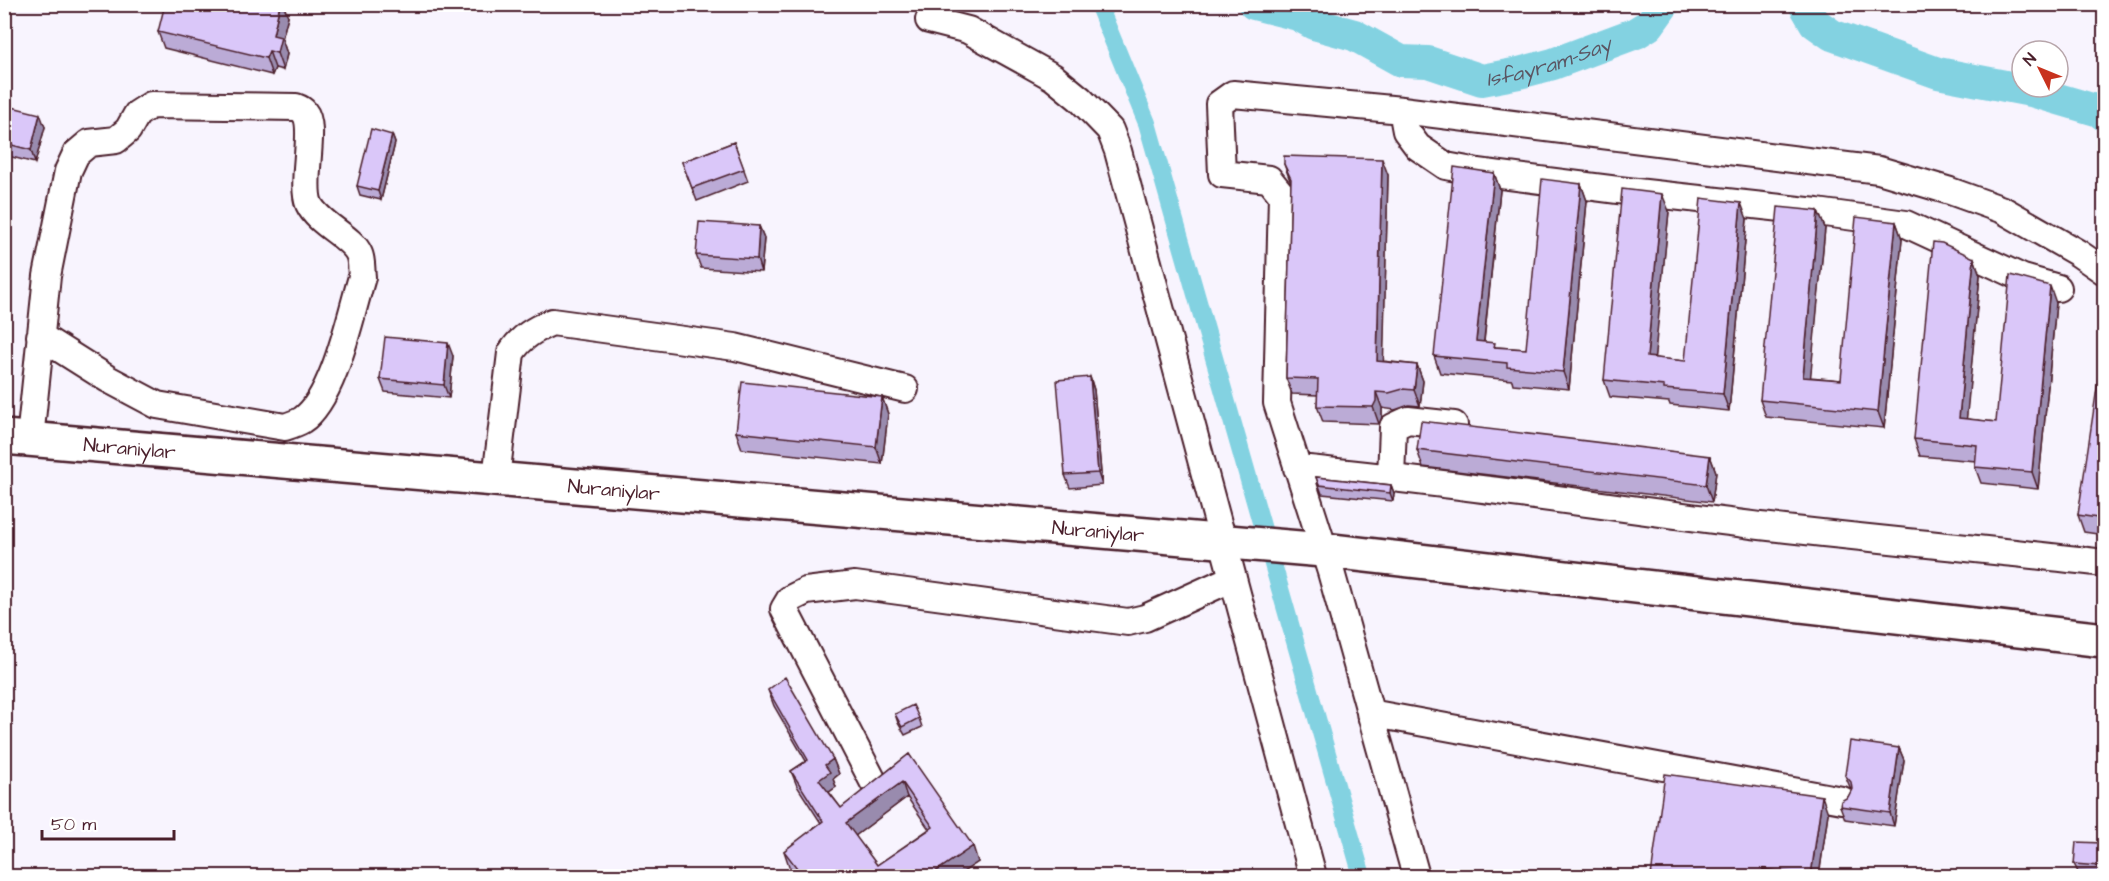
<svg xmlns="http://www.w3.org/2000/svg" width="2109" height="881" viewBox="0 0 2109 881" font-family="'Architects Daughter',sans-serif">
<style>
.lines{fill:none;stroke-linecap:round;stroke-linejoin:round}
.canal{stroke:#83d2e1;stroke-width:18}
.river{stroke:#83d2e1;stroke-width:32}
.minor-casing{stroke:#4a1f2b;stroke-width:30}
.major-casing{stroke:#4a1f2b;stroke-width:38}
.minor{stroke:#fff;stroke-width:26}
.major{stroke:#fff;stroke-width:33}
.wall{fill:#bbabd6;stroke:#4a1f2b;stroke-width:1.5;fill-rule:evenodd}
.shaded-wall{fill:#998bae;stroke:#4a1f2b;stroke-width:1.5}
.building{fill:#dac7f9;stroke:#4a1f2b;stroke-width:1.5;fill-rule:evenodd}
.labels{text-anchor:middle;stroke-width:6;stroke-linejoin:round;paint-order:stroke}
.street-label{font-size:20px;fill:#4a1f2b;stroke:#fff}
.water-label{font-size:21px;font-style:italic;fill:#5b5562;stroke:#fff}
</style>
<rect width="100%" height="100%" fill="#f8f4fe"/>
<filter id="ink" filterUnits="userSpaceOnUse"><feTurbulence type="fractalNoise" baseFrequency=".0167" numOctaves="2"/><feDisplacementMap in="SourceGraphic" scale="12" xChannelSelector="R" yChannelSelector="G"/><feConvolveMatrix kernelMatrix="1 2 1 2 8 2 1 2 1" color-interpolation-filters="sRGB"/></filter>
<g filter="url(#ink)">
<g class="lines">
<path class="canal" d="M1098,4L1147,123L1362,876"/>
<g class="river">
<path id="s1" d="M1254,4L1298,15L1314,24L1354,35L1401,61L1428,62L1482,80L1519,73L1553,64L1636,33L1649,25L1664,4"/>
<path d="M1804,4L1815,23L1832,35L1938,73L2031,91L2099,111L2104,115"/>
</g>
<g class="minor-casing">
<path id="minor" d="M929,20L968,30L1053,77L1080,99L1110,130L1118,151L1313,876
M1402,110L1406,131L1418,147L1446,166L1478,172L1618,190L1817,212L1906,224L2023,278L2058,288
M30,439L47,276L68,171L76,154L89,143L116,140L128,130L137,114L151,105L296,107C299,108 302,109 304,112C317,127 300,182 309,204C318,224 352,237 359,254C362,261 361,269 362,277C351,313 334,399 302,420C297,423 291,425 285,427L157,405L108,379L40,336
M1297,468C1449,482 1600,506 1752,525C1869,539 1987,549 2104,563
M1391,477L1393,427L1408,420L1454,425
M496,478L511,353C521,337 535,329 552,322L735,347L905,389
M1370,713L1842,800
M874,783L784,609L790,599L806,591L855,585L1128,622L1145,618L1233,578
M1416,876L1331,572L1277,403L1282,195L1269,179L1222,174L1219,104L1233,94L1402,110L1879,170L1950,191L2003,210L2078,253L2104,271"/>
</g>
<g class="major-casing">
<g id="major">
<path id="s2" d="M4,437L1323,550L2104,640"/>
</g>
</g>
<use href="#minor" class="minor"/>
<use href="#major" class="major"/>
</g>
<path class="wall" d="M288,16L282,39L287,54L283,70L275,68L272,75L164,48L158,32Z
M4,105L45,127L35,163L4,155Z
M392,135L395,143L381,200L360,195L357,186Z
M734,142L748,181L697,201L682,162Z
M1284,164L1388,175L1383,361L1417,365L1423,381L1420,406L1409,405L1395,410L1382,408V417L1379,424L1323,422L1317,406L1318,395L1292,394L1286,378L1291,183Z
M1494,173L1500,190L1484,342L1496,347L1526,349L1581,184L1587,201L1569,389L1513,384L1512,380L1440,373L1434,356Z
M1669,211L1654,358L1685,361L1747,219L1729,411L1670,405L1669,402L1610,397L1604,380Z
M1818,211L1825,228L1810,377L1841,380L1896,222L1902,239L1884,428L1766,417L1760,400Z
M759,226L764,238L761,272L701,268L696,255Z
M1974,258L1980,275L1966,419L1996,422L2056,303L2038,489L1981,483L1975,467L1976,461L1920,456L1914,439Z
M453,356L449,398L385,392L380,379Z
M2104,362V535L2084,532L2078,515Z
M1090,377L1094,390L1102,485L1070,488L1065,475Z
M882,397L888,414L882,464L742,449L736,432Z
M1417,450L1710,456L1716,472L1712,502L1423,467Z
M1316,477L1391,485L1394,493L1393,501L1322,494Z
M768,690L833,759L839,774L833,779L836,787L829,792L841,808L909,754L978,862L957,876H797L789,866L784,851L821,823L797,786L791,771L806,761L774,706ZM907,797L929,829L877,865L855,836Z
M895,714L919,718L922,727L905,735L898,723Z
M1899,748L1904,760L1894,826L1845,819L1840,806L1848,797L1852,790L1850,787L1845,775Z
M1828,813L1819,876H1651Z
M2102,843L2104,852L2103,874L2078,872L2074,864Z"/>
<path class="shaded-wall" d="M280,4H283L288,16L282,39L287,54L283,70L277,53L273,35Z
M269,51L275,68L272,75L266,58Z
M40,114L45,127L35,163L31,150Z
M392,135L395,143L381,200L378,191Z
M1382,159L1388,175L1383,377L1377,361Z
M1494,173L1500,190L1482,358L1476,341Z
M1581,184L1587,201L1569,389L1563,372Z
M1662,194L1669,211L1653,374L1647,357Z
M1741,203L1747,219L1729,411L1723,394Z
M1818,211L1825,228L1809,393L1803,377Z
M1896,222L1902,239L1884,428L1878,412Z
M759,226L764,238L761,272L757,259Z
M1974,258L1980,275L1965,435L1959,418Z
M2050,286L2056,303L2038,489L2032,472Z
M448,343L453,356L449,398L444,385Z
M1417,365L1423,381L1420,406L1414,390Z
M1090,377L1094,390L1102,485L1098,473Z
M1376,392L1382,408V417L1379,424L1373,407Z
M882,397L888,414L882,464L876,447Z
M1710,456L1716,472L1712,502L1706,485Z
M1391,485L1394,493L1393,501L1390,493Z
M1899,748L1904,760L1894,826L1890,813Z
M833,759L839,774L833,779L836,787L825,795L819,780L825,765Z
M902,782L907,797L851,839L846,823Z
M1822,796L1828,813L1819,876H1811Z
M2102,843L2104,852L2103,874L2100,866Z
M973,846L978,862L957,876H929Z"/>
<path class="building" d="M165,4H280L273,35L281,37L277,53L269,51L266,58L158,32Z
M4,105L40,114L31,150L4,143Z
M371,129L392,135L378,191L357,186Z
M734,142L744,169L692,188L682,162Z
M1284,156L1382,159L1377,361L1417,365L1414,390L1403,389L1389,393L1376,392V401L1373,407L1317,406L1318,379L1286,378L1291,179L1284,164Z
M1454,167L1494,173L1476,341L1495,343L1494,347L1526,349L1542,179L1581,184L1563,372L1507,367V363L1434,356Z
M1622,189L1662,194L1647,357L1685,361L1701,198L1741,203L1723,394L1664,389V386L1604,380Z
M1778,207L1818,211L1803,377L1841,380L1856,217L1896,222L1878,412L1760,400Z
M699,222L759,226L757,259L696,255Z
M1933,242L1942,243L1974,258L1959,418L1996,422L2010,275L2050,286L2032,472L1975,467L1977,445L1914,439Z
M385,337L448,343L444,385L380,379Z
M2101,361L2104,362V519L2078,515Z
M1090,377L1098,473L1065,475L1057,380Z
M742,382L882,397L876,447L736,432Z
M1421,421L1710,456L1706,485L1417,450Z
M1316,477L1391,485L1390,493L1319,485Z
M785,677L833,759L825,765L830,772L819,780L841,808L909,754L973,846L929,876H803L784,851L823,821L791,771L808,760L768,690ZM902,782L933,827L877,865L846,823Z
M913,705L919,718L902,727L895,714Z
M1850,741L1899,748L1890,813L1840,806L1841,801L1848,797L1852,789L1851,782L1845,775Z
M1665,774L1822,796L1811,875L1763,869L1762,876H1651Z
M2076,842L2102,843L2100,866L2074,864Z"/>
</g>
<g class="labels">
<g class="street-label">
<text dy="7" stroke="none"><textPath href="#s2" startOffset="126">Nuraniylar</textPath></text>
<text dy="7" stroke="none"><textPath href="#s2" startOffset="612">Nuraniylar</textPath></text>
<text dy="7" stroke="none"><textPath href="#s2" startOffset="1098">Nuraniylar</textPath></text>
</g>
<g class="water-label">
<text dy="7" stroke="none"><textPath href="#s1" startOffset="312">Isfayram-Say</textPath></text>
</g>
</g>
<rect width="2109" height="881" fill="none" stroke="#fff" stroke-width="24"/>
<rect x="12" y="12" width="2085" height="857" fill="none" stroke="#4a1f2b" stroke-width="2" filter="url(#ink)"/>
<g transform="translate(2040 69) rotate(313)"><circle r="28" fill="#ffffff" stroke="#b7a5aa" stroke-width="1.5"/>
<path d="M0-4.5L10 22L0 15L-10 22Z" fill="#c8321e"/>
<text y="-9" font-size="16" font-weight="bold" text-anchor="middle" fill="#4a1f2b">N</text>
</g>
<path d="M42 830v9h132v-9" fill="none" stroke="#4a1f2b" stroke-width="3"/>
<text x="51" y="830" font-size="18" fill="#4a1f2b" stroke="#ffffff" stroke-width="4.5" paint-order="stroke">50 m</text>
</svg>
